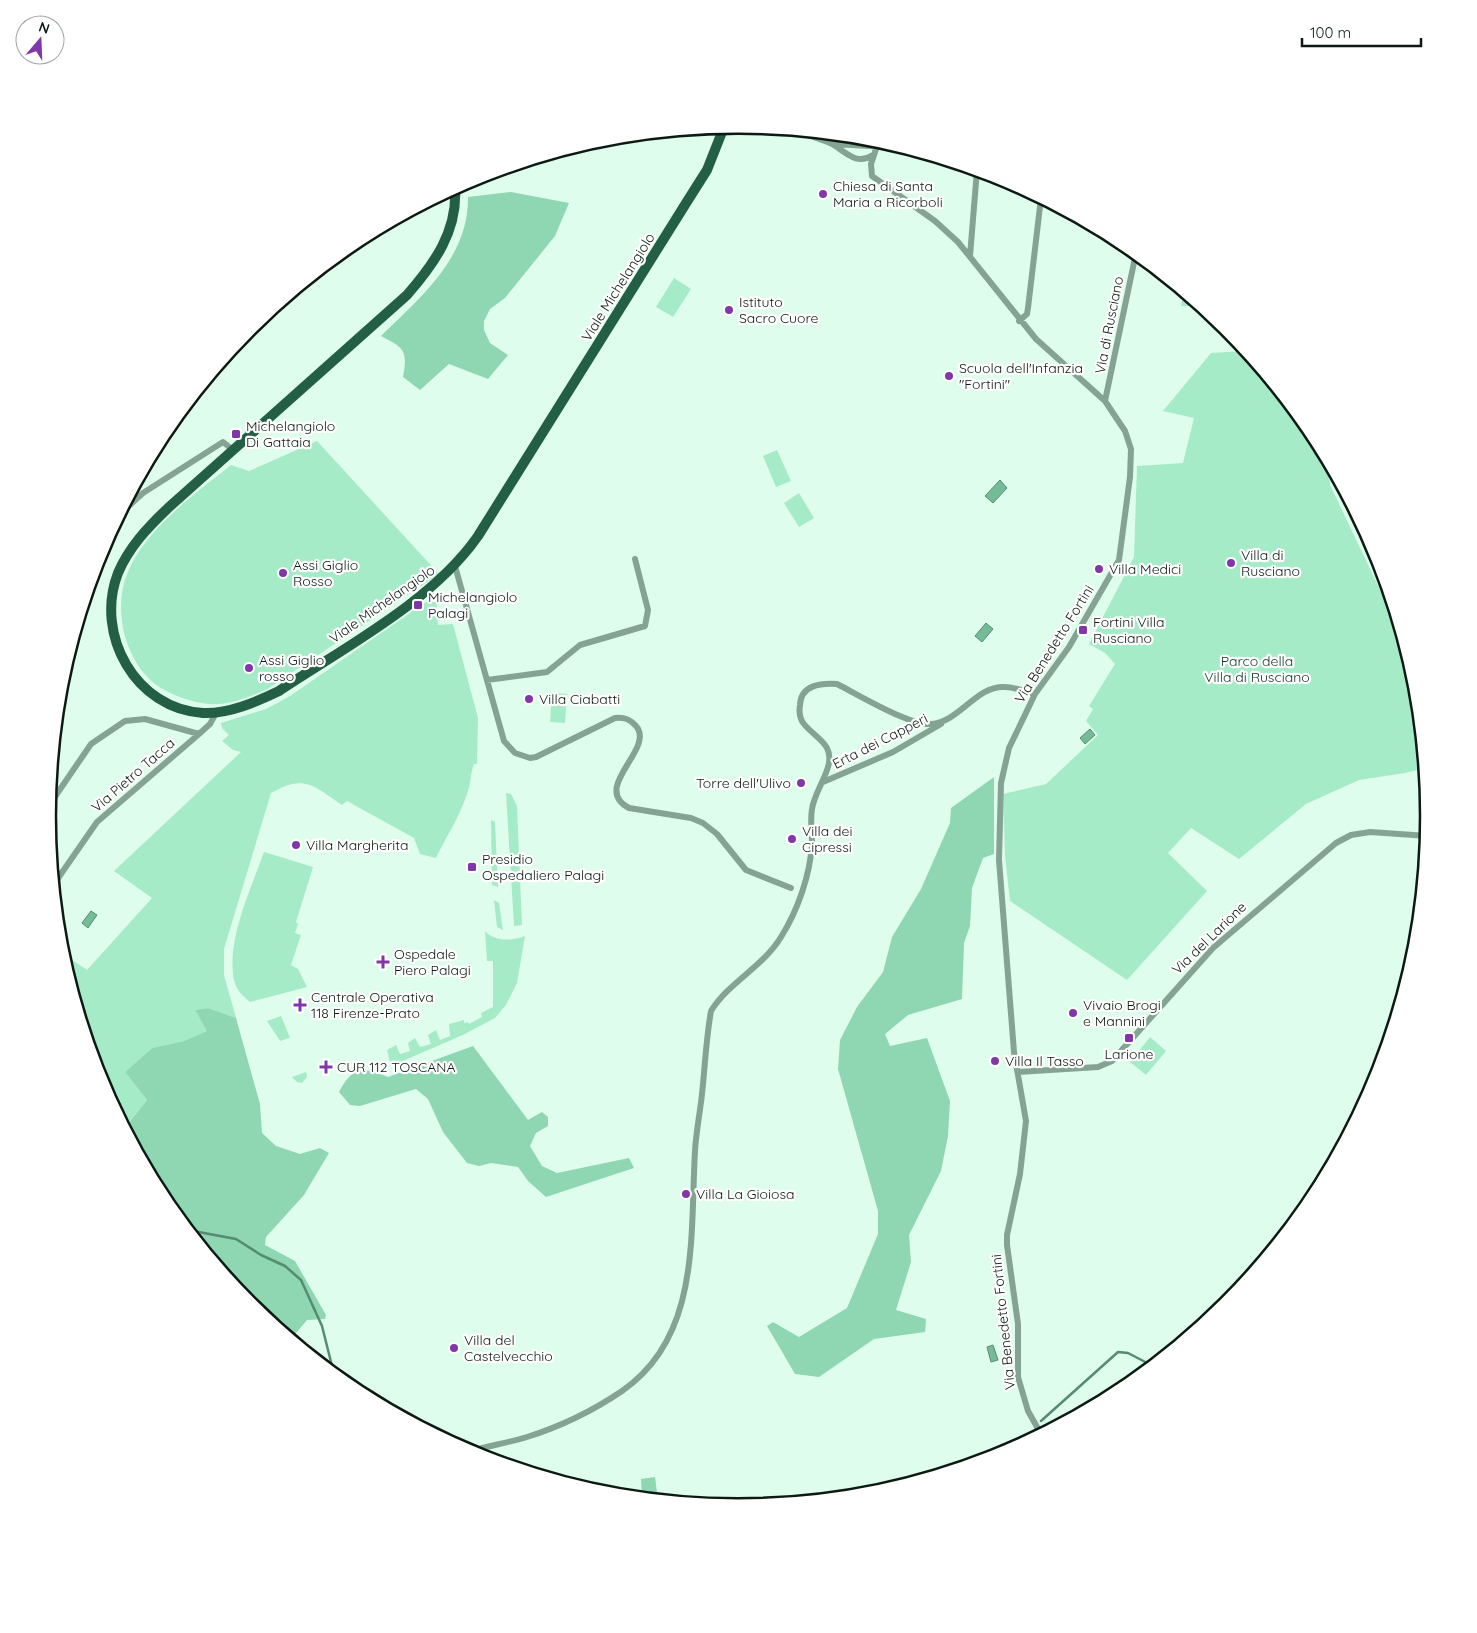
<svg xmlns="http://www.w3.org/2000/svg" width="1477" height="1633" viewBox="0 0 1477 1633" font-family="Quicksand,sans-serif">
<style>
.green{fill:#a6ebc7}
.forest{fill:#8ed7b2}
.water{fill:#74bc98;stroke:#558b70}
.lines{fill:none;stroke-linecap:round;stroke-linejoin:round}
.stream{stroke:#558b70;stroke-width:2.5}
.minor{stroke:#85a392;stroke-width:6}
.primary{stroke:#235f44;stroke-width:10}
.poi-dot{fill:#8037a9;stroke:#fff;stroke-width:2}
.labels{text-anchor:middle;stroke-width:4.5;stroke-linejoin:round;paint-order:stroke}
.poi-label{font-size:14px;fill:#0c1a13;stroke:#fff;text-anchor:start}
.street-label{font-size:14px;fill:#0c1a13;stroke:#fff}
.park-label{font-size:14px;fill:#113223;stroke:#fff}
.rim{fill:none;stroke:#0c1a13;stroke-width:2.5}
</style>
<rect width="100%" height="100%" fill="#dffdec"/>
<path class="green" d="M674,278L691,289L673,317L656,307Z
M1184,293L1200,306H1181Z
M1242,346L1313,433L1324,454L1331,487L1404,640L1416,682L1425,768L1405,773L1359,780L1306,804L1239,859L1191,828L1168,853L1207,891L1127,980L1010,901L1005,856L1003,794L1046,784L1098,735L1086,721L1093,709L1089,706L1115,664L1105,653L1089,644L1134,557L1137,466L1183,463L1194,418L1163,411L1211,353L1242,351Z
M317,441L439,574L266,690C248,697 228,706 208,704C191,702 168,694 155,684C124,659 113,609 127,574C145,529 195,494 231,465L249,471Z
M777,450L791,481L776,487L763,456Z
M799,493L814,518L799,527L784,503Z
M436,595L438,625L453,624L478,718L477,764H474C470,774 471,784 467,794C460,816 446,837 436,858L420,854L414,838L347,801L342,805C313,785 304,774 271,793L224,949V975L236,1018L208,1008L195,1010L208,1031L184,1041L152,1048L125,1072L147,1100L125,1128L100,1081L64,962L68,957L87,970L152,898L114,871L241,752L233,750L222,741L229,735L222,728L221,723L266,709L290,696Z
M552,693L567,694L565,723L550,722Z
M506,793L511,794L517,806L522,925L514,926Z
M491,820L495,822L498,887L492,885Z
M264,852L313,867L296,922L298,924L295,933L301,935L291,965L298,969L307,987L250,1002C243,996 236,990 234,980C226,940 251,889 264,852Z
M494,900L499,903L503,930L497,927Z
M485,931C495,942 512,941 525,936L517,983L506,1005L495,1018L463,1035L391,1066L387,1050L396,1045L400,1054L410,1051L408,1043L415,1038L420,1047L431,1044L428,1035L436,1030L440,1040L450,1036L449,1024L464,1020V1023L468,1022L469,1024L482,1017L481,1013L493,1007V961H487Z
M281,1016L290,1038L280,1041L267,1021Z
M1150,1037L1166,1051L1146,1075L1130,1062Z
M306,1072L307,1077L302,1083L297,1082L292,1077Z"/>
<path class="forest" d="M511,192L569,203L555,236L505,298L490,309L484,321V330L490,343L508,355L488,379L449,364L420,390L403,377C408,350 404,348 381,336C421,297 469,257 468,197Z
M994,777V854L983,858L972,888L970,926L964,943L962,999L908,1015L885,1034L890,1046L927,1038L950,1101L948,1136L941,1171L909,1235L911,1262L896,1310L926,1319L925,1332L874,1339L819,1377L795,1374L767,1326L773,1322L799,1337L847,1308L878,1234V1211L838,1069L840,1040L857,1007L883,972L892,937L921,889L950,823L951,808Z
M208,1008L236,1018L260,1104L262,1133L276,1146L300,1154L320,1148L329,1153L304,1195L266,1237L265,1245L295,1261L326,1315L325,1319L307,1320L291,1339L250,1305L164,1200L125,1128L147,1100L125,1072L152,1048L184,1041L207,1031L195,1010Z
M473,1046L528,1120L542,1112L548,1117V1126L536,1133L530,1146L542,1166L557,1173L629,1158L634,1168L546,1197L528,1181L518,1167L491,1163L479,1166L467,1163L443,1132L428,1099L416,1089L360,1106L350,1105L339,1092C353,1065 363,1067 388,1077Z
M655,1477L658,1500L642,1498L641,1479Z"/>
<path class="water" d="M1000,480L1007,488L993,503L985,496Z
M986,623L993,629L982,642L975,636Z
M1090,729L1095,735L1085,744L1080,738Z
M91,911L97,915L88,928L82,923Z
M993,1345L998,1360L991,1362L987,1347Z"/>
<g class="lines">
<path class="stream" d="M188,1230L236,1239L261,1255L285,1266L301,1280L322,1326L334,1374
M1041,1421L1118,1352L1128,1353L1153,1366"/>
<path class="minor" d="M798,131C809,136 821,139 832,144C846,152 856,166 873,155
M879,140L871,164L872,176L935,221L958,242L1036,339L1105,401L1125,431L1131,449L1130,477L1119,560L1069,647L1035,694L1009,748L1001,783L999,860L1014,1052L1026,1121L1020,1174L1007,1235V1245L1018,1324V1377L1028,1411L1041,1434
M833,144L904,148
M970,256L977,170
M1019,321L1027,314L1028,308L1041,198
M1105,401L1136,253
M120,514L143,493L223,442L233,450
M455,566L504,741L515,753L530,758L536,757L615,718C624,717 630,719 636,726C656,749 590,787 629,808L691,818L703,823L717,834L746,870L791,888
M487,680L547,672L580,645L645,626L648,610L635,559
M823,782L893,752L941,724
M50,804L91,744L125,721L145,719L199,734
M54,884L97,822L199,734L210,724L216,713
M1018,1072L1098,1067L1112,1061L1213,948L1336,843L1351,835L1370,832L1428,836
M468,1452C487,1446 507,1443 527,1437C559,1427 594,1410 622,1391C701,1337 690,1234 695,1151C696,1132 700,1113 702,1094C705,1066 706,1039 711,1011C729,982 763,967 781,937C798,910 810,875 812,844C812,833 810,820 812,809C814,795 824,781 828,767C835,744 815,738 804,724C800,719 799,711 800,705C801,685 820,683 837,684C859,695 908,725 931,724C960,722 976,685 1005,687C1015,687 1025,692 1035,694"/>
<path class="primary" d="M455,188C458,231 434,264 407,295L168,508C148,527 129,547 118,573C94,635 136,709 203,713C229,714 256,702 279,691C345,647 433,601 478,536L688,200L707,170L724,127"/>
</g>
<g class="poi-dot">
<circle cx="823" cy="194" r="5"/>
<circle cx="729" cy="310" r="5"/>
<circle cx="949" cy="376" r="5"/>
<rect x="231" y="429" width="10" height="10" rx="2.5"/>
<circle cx="1231" cy="563" r="5"/>
<circle cx="1099" cy="569" r="5"/>
<circle cx="283" cy="573" r="5"/>
<rect x="413" y="600" width="10" height="10" rx="2.5"/>
<rect x="1078" y="625" width="10" height="10" rx="2.5"/>
<circle cx="249" cy="668" r="5"/>
<circle cx="529" cy="699" r="5"/>
<circle cx="801" cy="783" r="5"/>
<circle cx="792" cy="839" r="5"/>
<circle cx="296" cy="845" r="5"/>
<rect x="467" y="862" width="10" height="10" rx="2.5"/>
<path d="M380.5 954.5h5v5h5v5h-5v5h-5v-5h-5v-5h5z"/>
<path d="M297.5 997.5h5v5h5v5h-5v5h-5v-5h-5v-5h5z"/>
<circle cx="1073" cy="1013" r="5"/>
<rect x="1124" y="1033" width="10" height="10" rx="2.5"/>
<circle cx="995" cy="1061" r="5"/>
<path d="M323.5 1059.5h5v5h5v5h-5v5h-5v-5h-5v-5h5z"/>
<circle cx="686" cy="1194" r="5"/>
<circle cx="454" cy="1348" r="5"/>
</g>
<g class="labels">
<g class="poi-label">
<text x="833" y="191">Chiesa di Santa<tspan x="833" dy="16">Maria a Ricorboli</tspan></text>
<text x="739" y="307">Istituto<tspan x="739" dy="16">Sacro Cuore</tspan></text>
<text x="959" y="373">Scuola dell'Infanzia<tspan x="959" dy="16">"Fortini"</tspan></text>
<text x="246" y="431">Michelangiolo<tspan x="246" dy="16">Di Gattaia</tspan></text>
<text x="1241" y="560">Villa di<tspan x="1241" dy="16">Rusciano</tspan></text>
<text x="293" y="570">Assi Giglio<tspan x="293" dy="16">Rosso</tspan></text>
<text x="1109" y="574">Villa Medici</text>
<text x="428" y="602">Michelangiolo<tspan x="428" dy="16">Palagi</tspan></text>
<text x="1093" y="627">Fortini Villa<tspan x="1093" dy="16">Rusciano</tspan></text>
<text x="259" y="665">Assi Giglio<tspan x="259" dy="16">rosso</tspan></text>
<text x="539" y="704">Villa Ciabatti</text>
<text x="791" y="788" text-anchor="end">Torre dell'Ulivo</text>
<text x="802" y="836">Villa dei<tspan x="802" dy="16">Cipressi</tspan></text>
<text x="306" y="850">Villa Margherita</text>
<text x="482" y="864">Presidio<tspan x="482" dy="16">Ospedaliero Palagi</tspan></text>
<text x="394" y="959">Ospedale<tspan x="394" dy="16">Piero Palagi</tspan></text>
<text x="311" y="1002">Centrale Operativa<tspan x="311" dy="16">118 Firenze-Prato</tspan></text>
<text x="1083" y="1010">Vivaio Brogi<tspan x="1083" dy="16">e Mannini</tspan></text>
<text x="1129" y="1059" text-anchor="middle">Larione</text>
<text x="1005" y="1066">Villa Il Tasso</text>
<text x="337" y="1072">CUR 112 TOSCANA</text>
<text x="696" y="1199">Villa La Gioiosa</text>
<text x="464" y="1345">Villa del<tspan x="464" dy="16">Castelvecchio</tspan></text>
</g>
<g class="street-label">
<text transform="translate(618 287) rotate(-58)" y="5">Viale Michelangiolo</text>
<text transform="translate(1109 325) rotate(-79)" y="5">Via di Rusciano</text>
<text transform="translate(382 604) rotate(-35)" y="5">Viale Michelangiolo</text>
<text transform="translate(1054 644) rotate(-58)" y="5">Via Benedetto Fortini</text>
<text transform="translate(880 741) rotate(-27)" y="5">Erta dei Capperi</text>
<text transform="translate(133 775) rotate(-41)" y="5">Via Pietro Tacca</text>
<text transform="translate(1209 938) rotate(-44)" y="5">Via del Larione</text>
<text transform="translate(1003 1322) rotate(-96)" y="5">Via Benedetto Fortini</text>
</g>
<g class="park-label">
<text x="1257" y="666">Parco della<tspan x="1257" dy="16">Villa di Rusciano</tspan></text>
</g>
</g>
<path d="M0 0H1477V1633H0ZM56 816a682 682 0 1 1 1364 0a682 682 0 1 1-1364 0Z" fill="#fff" fill-rule="evenodd"/>
<path class="rim" d="M56 816a682 682 0 1 1 1364 0a682 682 0 1 1-1364 0Z"/>
<g transform="translate(40 40) rotate(19)"><circle r="24" fill="#ffffff" stroke="#9ea3a1"/>
<path d="M0-4L9 19L0 12L-9 19Z" fill="#8037a9"/>
<text y="-8" font-size="14" font-weight="bold" text-anchor="middle" fill="#0c1a13">N</text>
</g>
<path d="M1302 38v8h119v-8" fill="none" stroke="#0c1a13" stroke-width="2.5"/>
<text x="1310" y="38" font-size="15" fill="#0c1a13" stroke="#ffffff" stroke-width="4" paint-order="stroke">100 m</text>
</svg>
